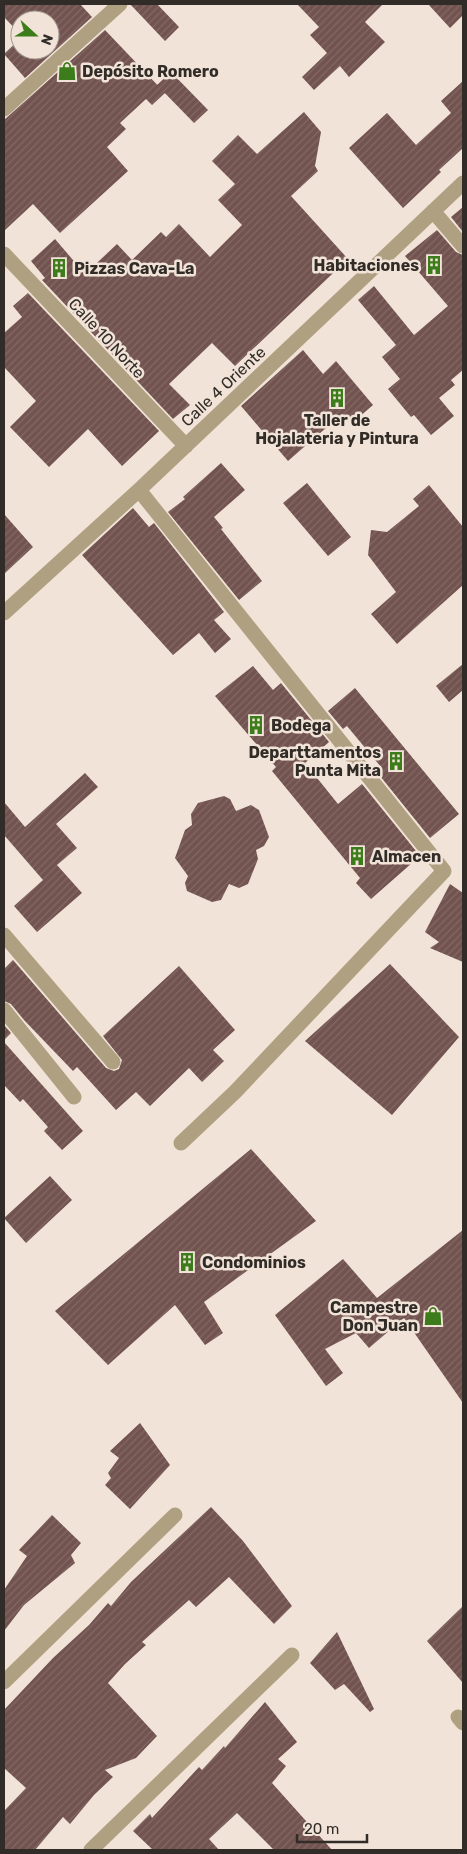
<svg xmlns="http://www.w3.org/2000/svg" width="467" height="1854" viewBox="0 0 467 1854" font-family="Rubik,sans-serif">
<style>
.building{fill:url(#building-hatch)}
.lines{fill:none;stroke-linecap:round;stroke-linejoin:round}
.minor{stroke:#b0a082;stroke-width:15}
.labels{text-anchor:middle;stroke-width:5;stroke-linejoin:round;paint-order:stroke}
.poi-label{font-size:16px;font-weight:bold;fill:#312c27;stroke:#f1e3d7;text-anchor:start}
.street-label{font-size:16px;fill:#312c27;stroke:#f1e3d7}
</style>
<defs>
<pattern id="building-hatch" width="6" height="6" patternUnits="userSpaceOnUse" patternTransform="scale(1.25)"><rect width="6" height="6" fill="#72534f"/><path d="M-1 1l2-2M0 6l6-6M5 7l2-2" fill="none" stroke="#826965"/></pattern>
</defs>
<rect width="100%" height="100%" fill="#f1e3d7"/>
<path class="building" d="M4,4H80L92,17L25,78L4,54L20,39V50H50V20H20V34L4,17Z
M130,4H157L179,27L165,41Z
M297,4H383L365,22L385,42L349,77L340,66L314,90L302,77L327,53L310,35L319,27Z
M428,4H463V15L450,28Z
M105,30L165,93L152,105L146,99L120,123L126,129L107,147L128,171L60,233L33,204L4,231V120Z
M171,72L208,110L194,123L157,85Z
M463,81V148L439,170L441,172L403,208L349,148L387,113L416,145L451,113L441,101Z
M304,112L321,132L315,166L318,171L291,196L348,259L235,366L212,343L169,384L190,405L173,419L42,280L45,278L31,261L55,239L85,274L117,244L132,260L161,232L166,237L179,224L210,257L242,225L218,200L235,184L212,161L238,135L257,154Z
M463,207V232L451,217Z
M437,230L456,252L463,255V370L451,380L455,385L439,398L454,416L431,435L414,415L411,417L388,389L400,379L382,357L396,345L358,300L374,286L414,335L448,306L405,256Z
M28,293L159,431L122,466L88,429L49,467L10,427L36,401L4,367V333L22,317L13,306Z
M303,350L323,374L336,361L373,405L351,424L342,414L288,461L241,406Z
M221,463L245,490L214,517L223,528L221,529L262,581L239,600L168,512L185,499L183,497Z
M307,483L351,537L328,556L283,503Z
M429,485L463,527V585L397,644L371,614L396,592L368,555L371,530L387,532L419,506L413,499Z
M133,508L149,527L154,523L224,612L214,620L231,639L215,653L199,633L173,655L82,555Z
M4,514L33,547L4,574Z
M463,664V690L449,702L436,686Z
M253,666L273,690L281,683L329,742L305,763L338,804L362,784L420,856L371,899L356,883L360,878L272,771L276,767L215,696Z
M355,688L459,814L430,838L376,771L381,767L347,726L343,729L328,711Z
M85,773L98,787L56,824L77,848L57,865L82,893L37,932L14,906L43,880L4,835V802L25,827Z
M224,796L230,799L236,811L251,805L259,810L269,837L264,846L256,850L258,859L248,884L239,888L229,884L221,900L212,902L187,891L185,883L188,876L175,858L185,830L192,825L191,814L198,803Z
M450,884L463,893V962L430,948L439,942L425,932Z
M13,960L106,1068L114,1071L119,1069L122,1060L103,1036L179,966L235,1030L213,1050L224,1061L202,1082L189,1068L150,1106L136,1092L116,1110L77,1067L73,1071L24,1020L11,1004L4,1001V969Z
M390,964L459,1037L392,1115L305,1041Z
M4,1025L11,1033L4,1040Z
M4,1042L83,1131L62,1150L44,1131L48,1127L23,1099L20,1102L4,1085Z
M251,1149L316,1221L204,1302L223,1333L205,1345L175,1305L108,1365L55,1311Z
M50,1176L72,1200L26,1243L4,1218Z
M463,1230V1403L404,1318L369,1348L356,1333L325,1349L343,1373L326,1386L275,1315L343,1259L377,1298Z
M140,1423L170,1465L130,1509L105,1485L111,1478L108,1473L119,1458L110,1451Z
M211,1507L243,1541L292,1606L274,1624L229,1577L196,1607L189,1600L142,1642L146,1645L125,1664L108,1683L157,1736L136,1758L105,1770L113,1777L94,1795L70,1824L63,1817L35,1850H4V1811L26,1788L4,1768V1710L53,1658L89,1625L108,1603L111,1606L131,1582Z
M52,1515L81,1543L71,1555L75,1563L24,1605L4,1631V1590L27,1556L19,1550Z
M463,1606V1683L427,1641Z
M337,1632L374,1709L370,1712L344,1684L335,1690L310,1663Z
M265,1702L297,1742L278,1759L286,1766L272,1783L332,1850H274L237,1813L209,1839L219,1850H153L133,1831L150,1814L152,1818L199,1767L202,1770L224,1746L225,1748Z"/>
<g class="lines">
<path class="minor" d="M4,109L120,4
M433,211L463,246
M4,254L186,446
M139,490L444,871L235,1092L181,1143
M4,613L139,490L463,183
M4,935L113,1062
M4,1010L74,1097
M4,1682L175,1515
M458,1717L463,1723
M91,1850L292,1655"/>
</g>
<defs>
<g id="shop-bare" transform="scale(1.5)"><path d="M-5-2.5h2.3a2.7 3.5 0 0 1 5.4 0H5L5.5 6h-11ZM-1.5-2.5h3a1.5 2.3 0 0 0-3 0Z" fill="#3d7c1a" stroke="#f1e3d7" stroke-width="2.5" paint-order="stroke"/></g>
<g id="building-bare" transform="scale(1.5)"><path d="M-4-6H4V6H1V3H-1V6H-4ZM-2.5-4.3h1.7v1.8h-1.7ZM.8-4.3h1.7v1.8H.8ZM-2.5-1h1.7V.8h-1.7ZM.8-1h1.7V.8H.8Z" fill="#3d7c1a" stroke="#f1e3d7" stroke-width="2.5" paint-order="stroke"/></g>
</defs>
<g fill-rule="evenodd">
<use href="#shop-bare" x="67" y="71"/>
<use href="#building-bare" x="434" y="265"/>
<use href="#building-bare" x="59" y="268"/>
<use href="#building-bare" x="337" y="398"/>
<use href="#building-bare" x="256" y="725"/>
<use href="#building-bare" x="396" y="761"/>
<use href="#building-bare" x="357" y="856"/>
<use href="#building-bare" x="187" y="1262"/>
<use href="#shop-bare" x="433" y="1316"/>
</g>
<g class="labels">
<g class="poi-label">
<text x="82" y="77">Depósito Romero</text>
<text x="419" y="271" text-anchor="end">Habitaciones</text>
<text x="74" y="274">Pizzas Cava-La</text>
<text x="337" y="426" text-anchor="middle">Taller de<tspan x="337" dy="18">Hojalateria y Pintura</tspan></text>
<text x="271" y="731">Bodega</text>
<text x="381" y="758" text-anchor="end">Departtamentos<tspan x="381" dy="18">Punta Mita</tspan></text>
<text x="372" y="862">Almacen</text>
<text x="202" y="1268">Condominios</text>
<text x="418" y="1313" text-anchor="end">Campestre<tspan x="418" dy="18">Don Juan</tspan></text>
</g>
<g class="street-label">
<text transform="translate(107 338) rotate(47)" y="6">Calle 10 Norte</text>
<text transform="translate(223 386) rotate(-43)" y="6">Calle 4 Oriente</text>
</g>
</g>
<rect width="467" height="1854" fill="none" stroke="#312c27" stroke-width="10"/>
<g transform="translate(35 35) rotate(111)"><circle r="24" fill="#f1e3d7" stroke="#a49a91"/>
<path d="M0-4L9 19L0 12L-9 19Z" fill="#3d7c1a"/>
<text y="-8" font-size="14" font-weight="bold" text-anchor="middle" fill="#312c27">N</text>
</g>
<path d="M297 1834v8h70v-8" fill="none" stroke="#312c27" stroke-width="2.5"/>
<text x="304" y="1834" font-size="15" fill="#312c27" stroke="#f1e3d7" stroke-width="4" paint-order="stroke">20 m</text>
</svg>
